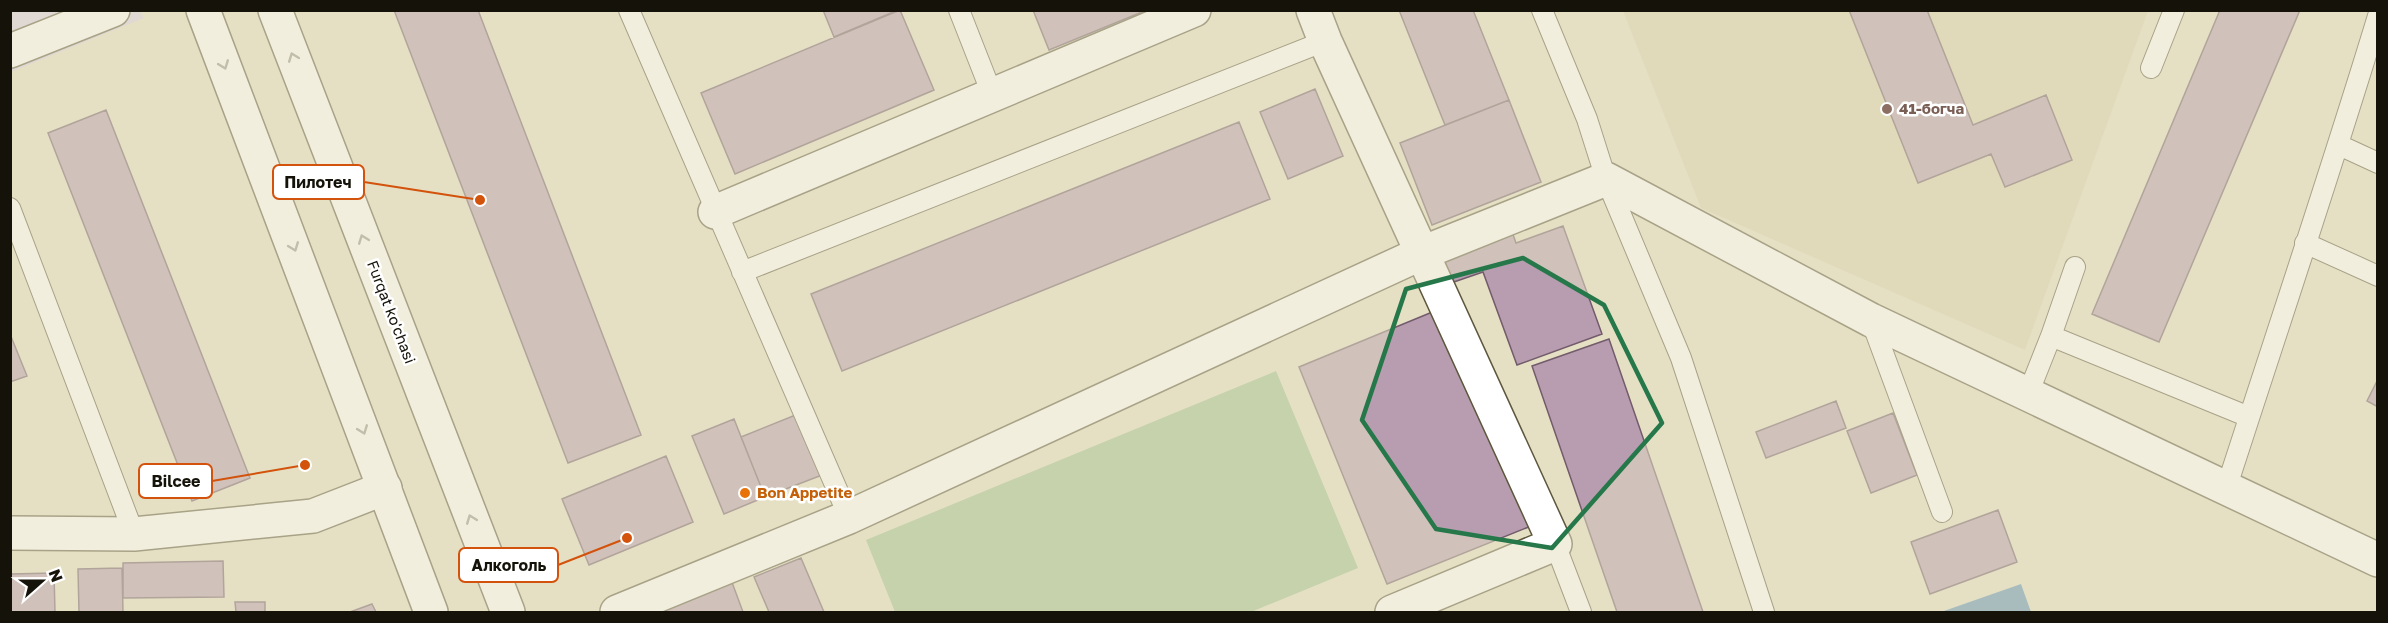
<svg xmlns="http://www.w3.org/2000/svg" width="2388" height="623" viewBox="0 0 2388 623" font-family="'Golos Text',sans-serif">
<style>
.built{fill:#dad3b0}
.medical{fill:#d9d1e6}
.green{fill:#9ec08f}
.water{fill:#5e91b9}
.building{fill:#b79daf;stroke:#725b6b;stroke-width:1.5}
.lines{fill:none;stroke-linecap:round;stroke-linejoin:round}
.service-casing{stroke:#5d573e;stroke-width:22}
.minor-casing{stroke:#5d573e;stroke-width:36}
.secondary-casing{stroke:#5d573e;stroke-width:36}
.service{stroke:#fff;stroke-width:20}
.minor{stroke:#fff;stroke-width:33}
.secondary{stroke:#fff;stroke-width:33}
.oneway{stroke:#969590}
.marked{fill:none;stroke:#26784a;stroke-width:4.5;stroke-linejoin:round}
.education-dot{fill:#8d6e63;stroke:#fff;stroke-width:2}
.food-dot{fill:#e8710a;stroke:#fff;stroke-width:2}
.labels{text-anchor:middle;stroke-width:5;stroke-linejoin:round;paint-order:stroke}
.education-label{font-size:15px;font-weight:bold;fill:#785e54;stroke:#fff;text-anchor:start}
.street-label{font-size:15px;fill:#151309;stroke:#fff}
.food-label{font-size:15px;font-weight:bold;fill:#c56008;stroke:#fff;text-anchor:start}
.leader{fill:none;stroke:#d3520c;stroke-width:2}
.callout-dot{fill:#d3520c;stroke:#fff;stroke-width:2}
.callout{fill:#fff;stroke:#d3520c;stroke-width:2}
.callout-label{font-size:16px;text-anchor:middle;font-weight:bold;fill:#151309}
</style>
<rect width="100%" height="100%" fill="#e5e0c3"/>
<path class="built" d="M1623,11H2148L2025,350L1701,208Z"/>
<path class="medical" d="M11,11H140L144,18L11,72Z"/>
<path class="green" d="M1276,371L1358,568L1251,612H895L866,540Z"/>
<path class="water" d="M2021,584L2031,612H1941Z"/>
<path class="building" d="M394,10H478L641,435L568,463Z
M823,10H898L834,37Z
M900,10L934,90L735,174L701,93Z
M1033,10H1147L1049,50Z
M1399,10H1473L1509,100L1445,125Z
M1849,10H1927L1973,125L2046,95L2072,160L2005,187L1991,154L1918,183Z
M2220,10H2300L2159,342L2092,314Z
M1315,89L1343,156L1288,179L1260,112Z
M1509,100L1541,182L1432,225L1400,143Z
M106,110L250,478L192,501L48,133Z
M1239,122L1270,199L842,371L811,294Z
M1510,226L1516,243L1563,226L1602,334L1517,365L1483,272L1448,284L1437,252Z
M1442,308L1531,526L1387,584L1299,367Z
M10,334L27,376L10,382Z
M1609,339L1703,612H1617L1532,366Z
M2378,379V407L2367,401Z
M1836,401L1846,428L1766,458L1756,432Z
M1893,413L1917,475L1871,493L1847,431Z
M798,414L822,475L765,497L741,437Z
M734,419L765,497L724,514L692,436Z
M666,456L693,522L589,565L562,499Z
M1998,510L2017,562L1930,594L1911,542Z
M801,558L824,612H769L754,577Z
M223,561L224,597L123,598V563Z
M122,568L123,612H79L78,569Z
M54,573L55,612H10V574Z
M730,577L743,612H634Z
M235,602H265V612H236Z
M372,604L376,612H350Z"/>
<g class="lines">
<g class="service-casing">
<path id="service" d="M629,10L849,517
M959,10L992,94
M1542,10L1587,119L1606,179L1681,358L1764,612
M2151,68L2174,10
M2339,145L2378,163
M10,208L134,534
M2305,243L2378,276
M742,272L1325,41
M1871,320L1942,512
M2051,336L2075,267
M2028,394L2051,336L2249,417
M2226,489C2277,331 2330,174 2378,16
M1555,544L1581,612"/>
</g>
<g class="minor-casing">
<path id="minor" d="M1313,10L1325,41L1555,544L1392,612
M10,51L113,10
M715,212L1194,10
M10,533L134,534L313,516L385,488
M617,612L849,517L1422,253L1606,179L1871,320L2378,560"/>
</g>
<g class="secondary-casing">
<path id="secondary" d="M203,10L431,612
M275,10L508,612"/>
</g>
<use href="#service" class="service"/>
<use href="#minor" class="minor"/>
<use href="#secondary" class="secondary"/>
</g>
<defs><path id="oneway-chevron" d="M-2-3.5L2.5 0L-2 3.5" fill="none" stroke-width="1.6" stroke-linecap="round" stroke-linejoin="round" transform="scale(1.5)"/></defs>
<g class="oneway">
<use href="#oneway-chevron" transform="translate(293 57) rotate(-111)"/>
<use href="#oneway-chevron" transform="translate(224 65) rotate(69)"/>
<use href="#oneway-chevron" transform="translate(363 239) rotate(-111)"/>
<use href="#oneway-chevron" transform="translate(294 247) rotate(69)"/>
<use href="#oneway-chevron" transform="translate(363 430) rotate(69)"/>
<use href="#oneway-chevron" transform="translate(471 519) rotate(-111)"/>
</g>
<path d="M0 0H2388V623H0ZM1523,258L1604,305L1662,423L1552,548L1436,529L1362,420L1406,289Z" fill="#e5e0c3" fill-opacity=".55" fill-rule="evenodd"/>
<path class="marked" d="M1523,258L1604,305L1662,423L1552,548L1436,529L1362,420L1406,289Z"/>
<circle class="education-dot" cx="1887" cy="109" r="6"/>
<circle class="food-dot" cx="745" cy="493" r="6"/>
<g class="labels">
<g class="education-label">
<text x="1899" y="114">41-богча</text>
</g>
<g class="street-label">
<text transform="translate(391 312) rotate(69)" y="5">Furqat ko'chasi</text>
</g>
<g class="food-label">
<text x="757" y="498">Bon Appetite</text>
</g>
</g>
<path class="leader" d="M480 200L364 182M305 465L212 481M627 538L558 565"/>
<g class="callout-dot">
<circle cx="480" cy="200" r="6"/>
<circle cx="305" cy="465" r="6"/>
<circle cx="627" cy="538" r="6"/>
</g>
<g class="callout">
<rect x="273" y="165" width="91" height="34" rx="6"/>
<rect x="139" y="464" width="73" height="34" rx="6"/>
<rect x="459" y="548" width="99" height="34" rx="6"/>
</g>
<g class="callout-label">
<text x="318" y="188">Пилотеч</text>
<text x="176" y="487">Bilcee</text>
<text x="509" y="571">Алкоголь</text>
</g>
<rect width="2388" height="623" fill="none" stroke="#151309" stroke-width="24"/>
<g transform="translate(42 581) rotate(69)" stroke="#ffffff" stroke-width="4.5" paint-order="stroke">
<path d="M0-4.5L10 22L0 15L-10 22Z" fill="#151309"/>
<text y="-9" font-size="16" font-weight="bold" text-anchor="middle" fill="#151309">N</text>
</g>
</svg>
